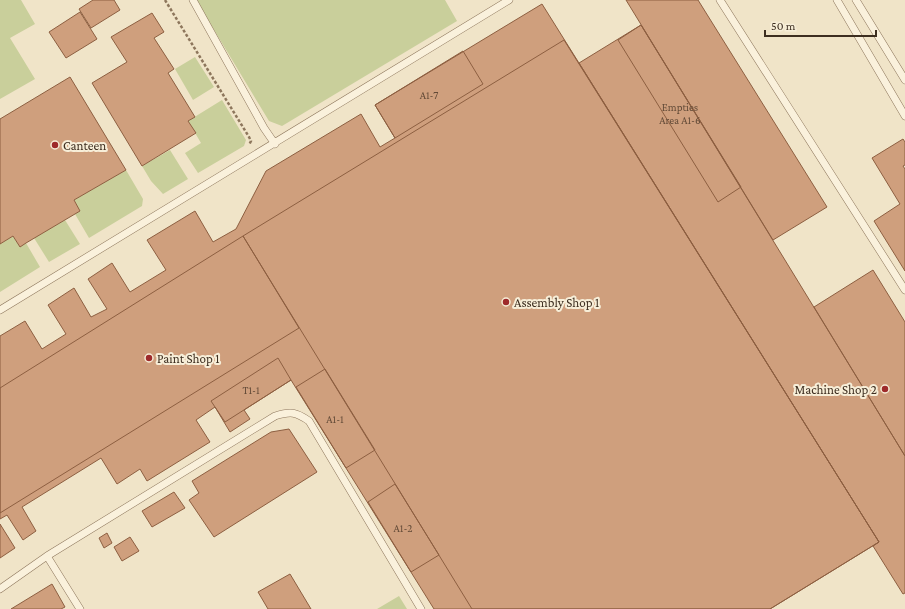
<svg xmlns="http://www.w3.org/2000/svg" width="905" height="609" viewBox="0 0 905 609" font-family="'Crimson Pro',serif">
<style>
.green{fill:#c9cf9b}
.building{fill:#cf9f7d;stroke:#8d5f41}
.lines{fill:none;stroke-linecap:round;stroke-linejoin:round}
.service-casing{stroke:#8d765c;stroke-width:8}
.path{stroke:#8d765c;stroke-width:2.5;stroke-dasharray:3 2;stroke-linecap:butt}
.service{stroke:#faf1dc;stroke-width:7}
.poi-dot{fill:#9e2a2b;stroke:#f7eed8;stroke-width:1.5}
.labels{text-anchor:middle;stroke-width:4;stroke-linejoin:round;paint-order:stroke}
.number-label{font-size:11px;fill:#624a37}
.poi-label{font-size:13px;fill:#3d2e20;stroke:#f7eed8;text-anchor:start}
</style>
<rect width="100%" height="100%" fill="#f0e4c8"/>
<path class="green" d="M0,0H21L35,24L10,38L35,79L0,99Z
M196,0H445L457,21L282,126L269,121Z
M195,57L214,87L193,100L175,69Z
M222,100L246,140L244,146L198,173L185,153L201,143L188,121Z
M170,150L188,179L163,194L151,181L142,166Z
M126,170L143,199L142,206L89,238L75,214L80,211L74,200Z
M65,220L80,244L49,262L34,238Z
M13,236L20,247L26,243L40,267L0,292V244Z
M399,596L407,609H377Z"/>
<path class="building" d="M93,0H114L120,10L91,28L79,9Z
M626,0H698L827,207L773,240Z
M542,4L879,542L770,609H434L291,380L244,410L250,419L230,432L215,407L196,420L210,442L147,481L140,469L117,484L101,458L22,507L36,531L23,540L7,515L0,519V336L25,321L42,349L66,334L48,305L74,288L91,317L107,309L88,279L112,263L130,292L166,270L147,240L195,211L213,242L236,229L266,171L361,114L380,147L395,138L375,105Z
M80,12L97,39L66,58L49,32Z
M152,13L164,32L154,38L174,69L168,73L195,117L188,121L196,133L142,166L92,83L127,62L111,37Z
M641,25L905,456V593L903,594L873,546L879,542L579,63Z
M641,25L741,187L718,202L618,40Z
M564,40L879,542L770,609H472L243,236Z
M463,51L483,84L395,138L375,105Z
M70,77L126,170L74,200L80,211L26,243L20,247L13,236L0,244V119Z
M903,139L905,142V165L903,166L905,169V271L874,221L900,204L872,158Z
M243,236L299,328L0,513V388Z
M873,270L905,322V456L814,307Z
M278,358L291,380L225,422L211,401Z
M325,369L375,450L346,468L296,387Z
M289,429L317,472L214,537L189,500L199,493L192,481L271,432Z
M395,484L439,555L411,572L368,502Z
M174,492L185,508L152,527L142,511Z
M0,524L15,548L0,558Z
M107,533L112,543L104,548L99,538Z
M130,537L139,551L122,561L114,547Z
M290,574L311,609H268L258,592Z
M52,584L65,607L61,609H11Z"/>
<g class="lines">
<g class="service-casing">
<path id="service" d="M193,0L264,128L275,144
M720,0L905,290
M837,0L905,116
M856,0L905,80
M0,310L509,0
M47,556L80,609
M0,589L47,556L275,416C291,411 296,412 309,421L421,609"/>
</g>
<path class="path" d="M165,0L249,137L251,141L249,145"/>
<use href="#service" class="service"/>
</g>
<g class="poi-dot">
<circle cx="55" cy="145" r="4"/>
<circle cx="506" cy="302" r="4"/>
<circle cx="149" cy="358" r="4"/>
<circle cx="885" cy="389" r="4"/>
</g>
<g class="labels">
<g class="number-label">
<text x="429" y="99">A1-7</text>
<text x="680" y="111">Empties<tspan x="680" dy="13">Area A1-6</tspan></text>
<text x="251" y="394">T1-1</text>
<text x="335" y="423">A1-1</text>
<text x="403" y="532">A1-2</text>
</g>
<g class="poi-label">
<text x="63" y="150">Canteen</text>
<text x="514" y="307">Assembly Shop 1</text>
<text x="157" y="363">Paint Shop 1</text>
<text x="877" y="394" text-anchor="end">Machine Shop 2</text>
</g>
</g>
<path d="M765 30v6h111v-6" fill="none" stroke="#3d2e20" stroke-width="2"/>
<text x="771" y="30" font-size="12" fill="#3d2e20" stroke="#f7eed8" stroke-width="3" paint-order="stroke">50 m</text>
</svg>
